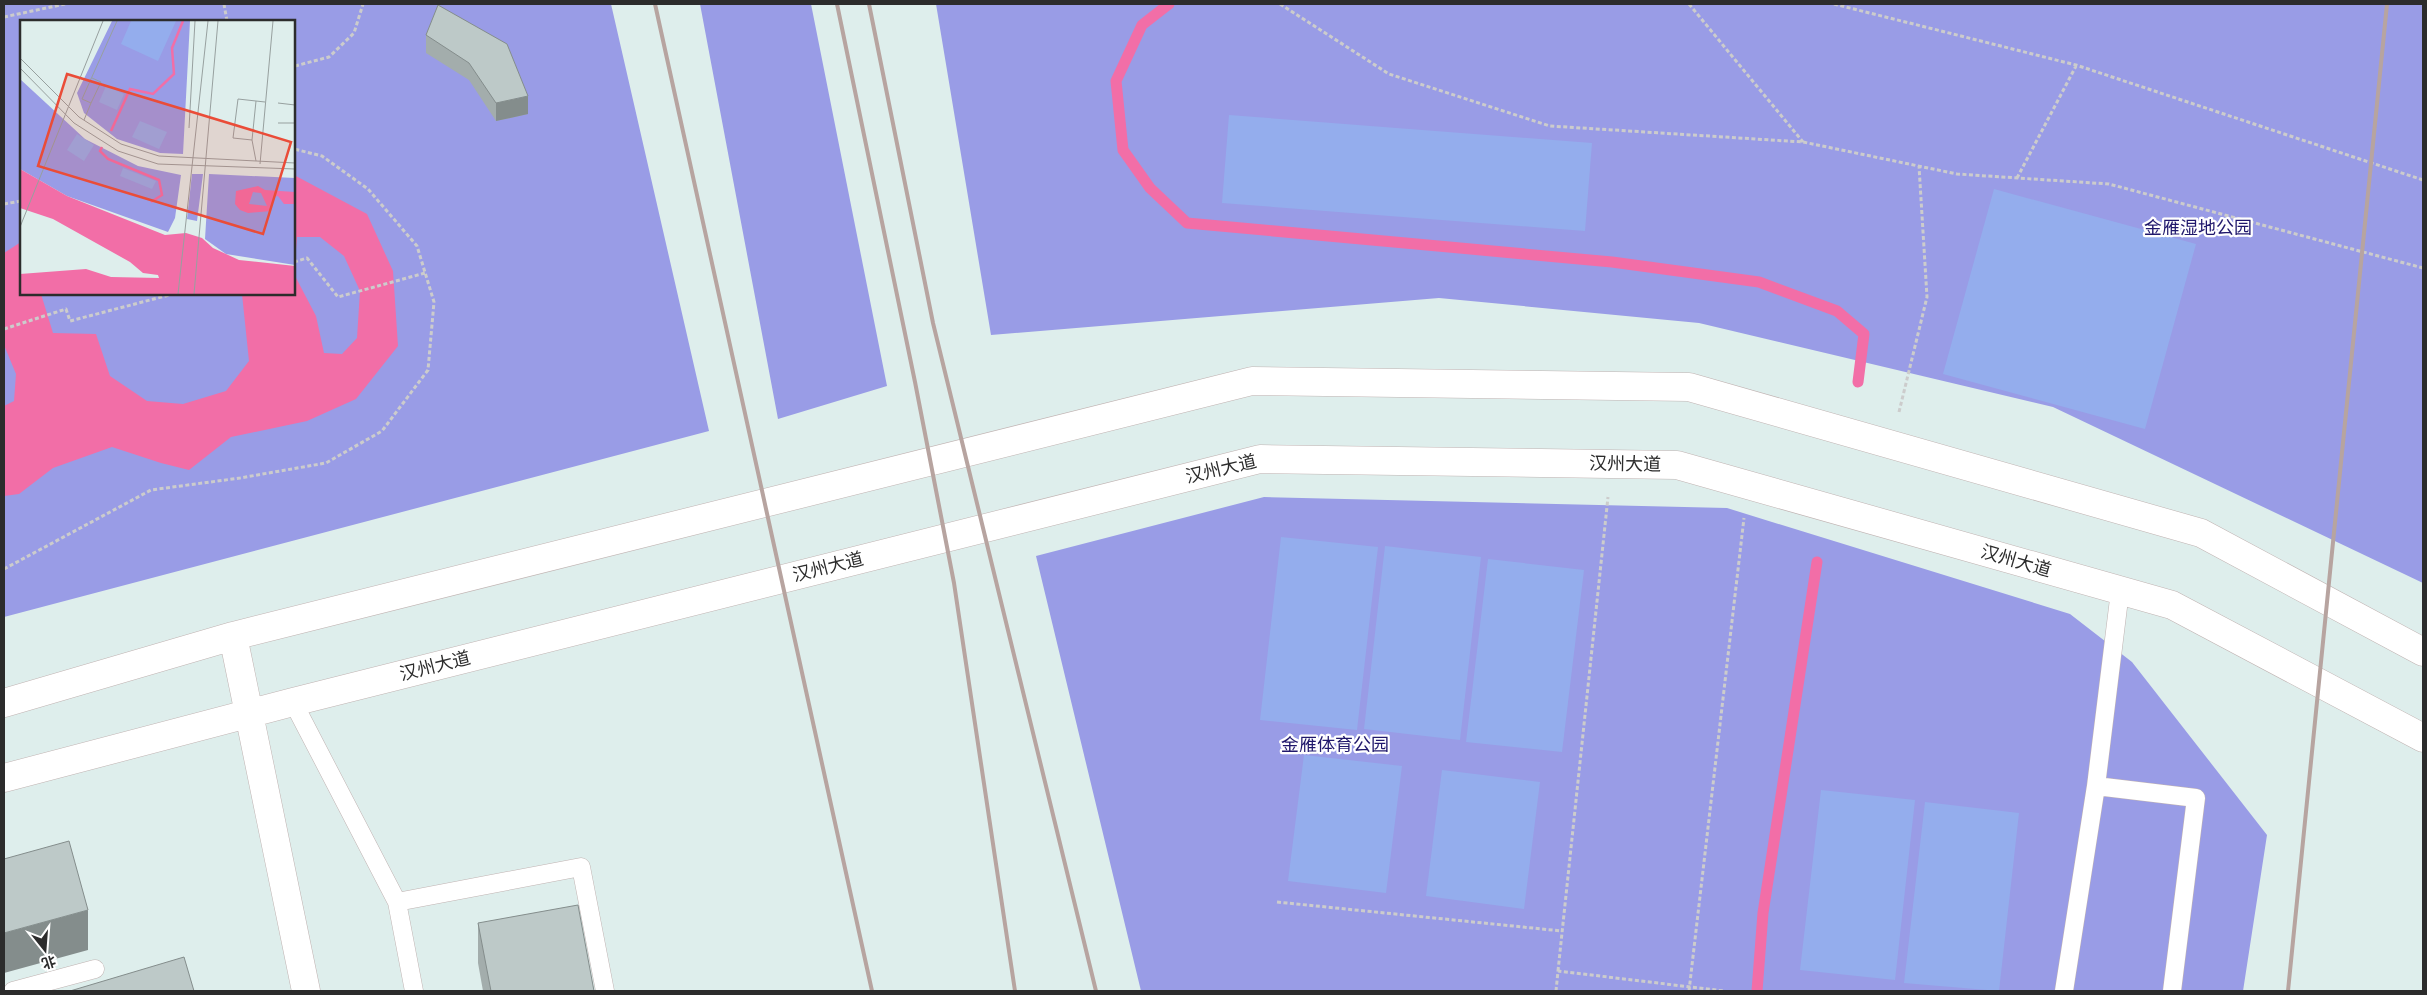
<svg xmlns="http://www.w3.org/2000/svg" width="2427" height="995" viewBox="0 0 2427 995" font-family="'Roboto Condensed','Noto Sans SC',sans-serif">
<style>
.green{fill:#999ce6;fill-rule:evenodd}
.pitch{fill:#94aded}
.water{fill:#f26ea7;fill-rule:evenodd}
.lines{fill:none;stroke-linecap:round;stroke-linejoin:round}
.stream{stroke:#f26ea7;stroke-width:11}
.service-casing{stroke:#c0b3b2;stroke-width:19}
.secondary-casing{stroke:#c0b3b2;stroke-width:29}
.path{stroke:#ccc;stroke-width:3;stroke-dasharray:4 2.5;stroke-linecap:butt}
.service{stroke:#fff;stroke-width:18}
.secondary{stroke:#fff;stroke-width:28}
.rail{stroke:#b7a4a0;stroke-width:4}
.wall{fill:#a3adac}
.shaded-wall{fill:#848d8c}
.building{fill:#bdc9c8;stroke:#848d8c}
.labels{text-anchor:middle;stroke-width:4.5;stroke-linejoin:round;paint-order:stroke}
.park-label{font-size:18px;fill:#20186c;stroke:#fff}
.street-label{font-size:18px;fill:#2c2c2c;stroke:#fff}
.inset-river{fill:none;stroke:#f26ea7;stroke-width:2.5}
.inset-road{fill:none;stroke:#97a09f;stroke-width:1}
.view{fill:#ea4c38;fill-opacity:0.15;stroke:#ea4c38;stroke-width:2.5}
.inset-edge{fill:none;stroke:#2c2c2c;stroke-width:2.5}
</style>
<rect width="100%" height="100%" fill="#deeeec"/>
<path class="green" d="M4,4H611L709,431L4,617ZM21,21H294V294H21Z
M700,4H811L887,386L778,419Z
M936,4H2423V583L2053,407L1699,323L1439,298L991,335Z
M1264,497L1727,508L2070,614L2132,662L2267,835L2243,991H1141L1036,556Z"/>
<path class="pitch" d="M1229,115L1592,143L1585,231L1222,203Z
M1994,189L2196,244L2145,429L1943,374Z
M1281,537L1378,547L1357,730L1260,720Z
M1385,546L1481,557L1460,740L1364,729Z
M1488,559L1584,570L1562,752L1466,742Z
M1304,755L1402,766L1386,893L1288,881Z
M1442,770L1540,782L1524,909L1426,896Z
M1821,790L1915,800L1895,980L1800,970Z
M1925,802L2019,813L1999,991L1904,983Z"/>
<path class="water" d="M294,175L367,214L393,271L398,346L356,399L307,421L231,437L189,470L161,463L112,447L53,468L19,494L4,496V406L14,401L16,374L4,345V253L21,242V294H41L53,333L96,334L110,376L147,401L183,404L226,391L249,361L242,294H294ZM297,237H320L344,256L360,291L357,338L342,354L324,353L316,316L294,274Z"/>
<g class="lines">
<path class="stream" d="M1169,4L1142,25L1116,81L1123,150L1150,188L1187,223L1612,262L1759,282L1837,311L1864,334L1858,382
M1757,991L1763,913L1817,562"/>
<g class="service-casing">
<path id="service" d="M2120,591L2096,786L2196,798L2172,991
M293,702L397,902
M13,991L95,969
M414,991L397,902L581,867L605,991
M2064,991L2096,786"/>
</g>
<g class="secondary-casing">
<path id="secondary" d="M233,636L306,991
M4,703L233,636L1252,381L1689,387L2201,533L2423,652
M4,778L293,702L1260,459L1677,465L2172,605L2423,738"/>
</g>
<path class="path" d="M224,4L227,21
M1280,4L1389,74L1550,126L1803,142L1957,174L2109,184L2423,268
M1689,4L1803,142
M1834,4L2076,65L2423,180
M4,17L65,4
M295,66L329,57L354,33L363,4
M2017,178L2076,66
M4,204L21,201
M294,262L307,258L338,297L425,273
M4,329L66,309L70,321L173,294
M1899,412L1927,297L1919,166
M4,569L151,490L240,478L326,463L382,431L428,370L434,302L417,246L368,189L322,156L294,149
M1277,902L1562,931
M1558,971L1608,497
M1556,991L1558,971L1724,991
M1689,991L1744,518"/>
<use href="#service" class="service"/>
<use href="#secondary" class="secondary"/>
<path class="rail" d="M655,4L872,991
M837,4L915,382L954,583L1015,991
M869,4L933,323L1096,991
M2288,991L2387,4"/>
</g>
<path class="wall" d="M438,5L528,114L496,121L469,80L426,53V35Z
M478,923L594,991H483L478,963Z"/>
<path class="shaded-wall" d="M528,96V114L496,121V103Z
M88,910V950L4,973V933Z"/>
<path class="building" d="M438,5L507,44L528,96L496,103L469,63L426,35Z
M69,841L88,910L4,933V859Z
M578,905L594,991H491L478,923Z
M184,957L194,991H70Z"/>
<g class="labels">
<g class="park-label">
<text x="2198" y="234">金雁湿地公园</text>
<text x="1335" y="751">金雁体育公园</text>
</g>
<g class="street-label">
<text transform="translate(1625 464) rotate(1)" y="6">汉州大道</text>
<text transform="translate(1221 469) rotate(-13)" y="6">汉州大道</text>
<text transform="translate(2016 561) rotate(16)" y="6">汉州大道</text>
<text transform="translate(828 567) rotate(-14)" y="6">汉州大道</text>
<text transform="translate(435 666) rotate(-14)" y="6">汉州大道</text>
</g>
</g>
<g transform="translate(20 20)">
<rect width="275" height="275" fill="#deeeec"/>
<path d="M92,1H170L163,134L140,133L97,119L64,93L57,73ZM0,59L65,119L118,146L161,155L155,198L148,212L47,176L0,149ZM172,154H183L177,201L167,199ZM189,154L275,158V245L206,234L185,219Z" fill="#999ce6"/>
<path d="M111,1H156L138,41L101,24ZM86,66L95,70L88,86L79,82ZM95,70L104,74L97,90L88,86ZM120,101L147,112L139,129L112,117ZM57,114L74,125L64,141L47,130ZM103,148L136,161L132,169L100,156Z" fill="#94aded"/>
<path d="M0,149L47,176L145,215L166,213L182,218L193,228L219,240L275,246V274H0V254L66,249L91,257L139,258L138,255L123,253L110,242L33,199L0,188ZM238,166L245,170L275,172V184H264L258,176L253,177L251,191L228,193L220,190L215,184L216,171ZM233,172L241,173L247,186L229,184Z" fill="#f26ea7" fill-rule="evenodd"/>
<path class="inset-river" d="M91,111L110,69L133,74L154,54L152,28L163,1M82,127L80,131L88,139L139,160L142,175L131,182"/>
<path class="inset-road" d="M0,38L59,97L101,124L139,136L275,143M0,48L54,103L98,131L138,144L275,149M236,81L232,120L213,118L218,79L245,82M71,83L81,62L72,58M258,83L275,85M64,100L71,83L62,79L97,1M258,103H275M169,108L175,1M232,120L236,141M240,144L253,1M0,207L83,1M158,274L188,1M174,274L198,1"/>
<path class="view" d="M47,54L271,122L243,214L18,146Z"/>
<rect width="275" height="275" class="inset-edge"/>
</g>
<rect width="2427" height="995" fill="none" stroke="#2c2c2c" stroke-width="10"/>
<g transform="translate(45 950) rotate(163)" stroke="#ffffff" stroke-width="4" paint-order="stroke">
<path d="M0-4L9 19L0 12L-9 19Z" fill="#2c2c2c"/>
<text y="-8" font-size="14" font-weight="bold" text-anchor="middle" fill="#2c2c2c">北</text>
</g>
</svg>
